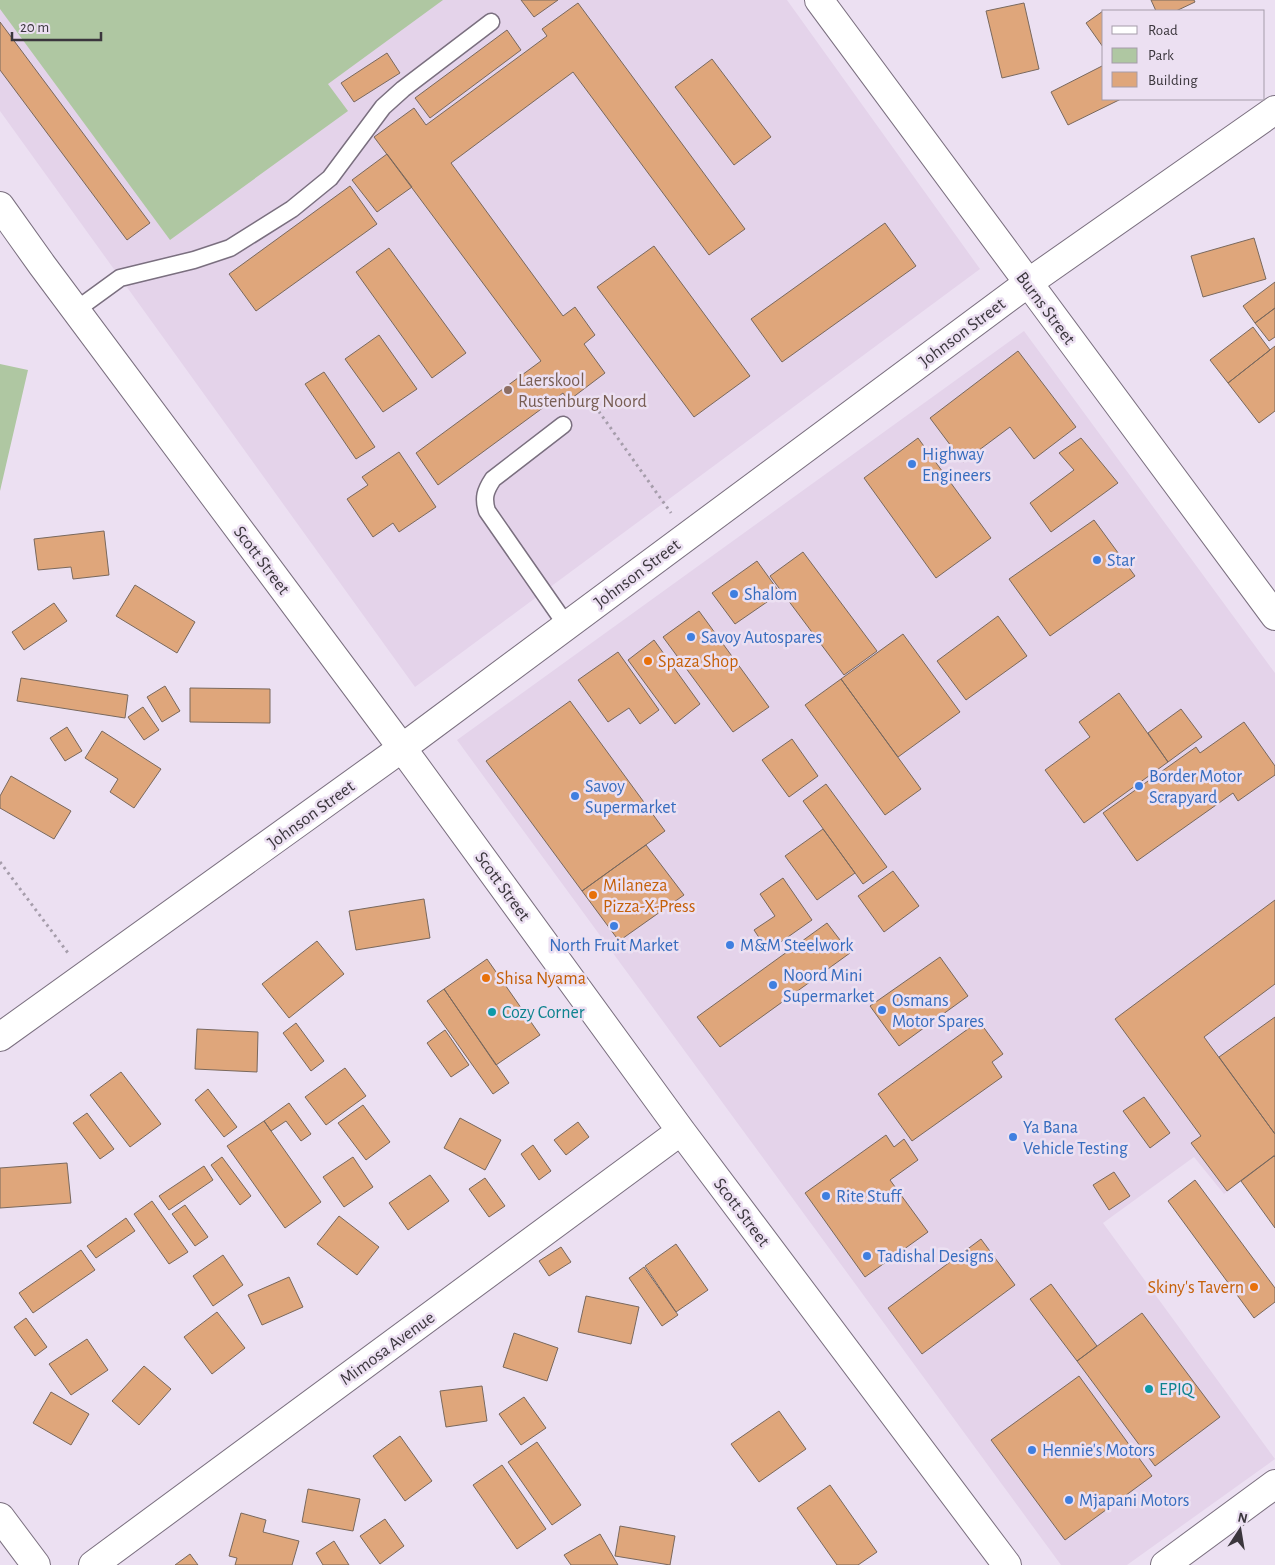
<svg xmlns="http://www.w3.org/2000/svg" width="1275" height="1565" viewBox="0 0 1275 1565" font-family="'Alegreya Sans',sans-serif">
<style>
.built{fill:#e4d3ea}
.green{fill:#afc7a2}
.building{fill:#dfa67b;stroke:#79685d}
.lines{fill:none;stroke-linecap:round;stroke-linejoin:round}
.lane-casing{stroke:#7a6f7f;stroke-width:19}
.street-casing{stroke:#7a6f7f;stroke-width:30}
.path{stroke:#a69dab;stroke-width:3;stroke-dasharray:2.5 4;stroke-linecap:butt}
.lane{stroke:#fff;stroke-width:16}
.street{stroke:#fff;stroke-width:28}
.education-dot{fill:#8d6e63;stroke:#ece0f2;stroke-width:2}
.shop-dot{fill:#3f7fe0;stroke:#ece0f2;stroke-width:2}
.food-dot{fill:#e8710a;stroke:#ece0f2;stroke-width:2}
.culture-dot{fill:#0f9aa8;stroke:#ece0f2;stroke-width:2}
.labels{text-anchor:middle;stroke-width:5;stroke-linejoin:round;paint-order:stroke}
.street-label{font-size:18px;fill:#3b363d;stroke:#ece0f2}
.education-label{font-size:18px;fill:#785e54;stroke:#ece0f2;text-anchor:start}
.shop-label{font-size:18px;fill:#366cbe;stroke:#ece0f2;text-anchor:start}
.food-label{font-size:18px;fill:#c56008;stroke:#ece0f2;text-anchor:start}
.culture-label{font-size:18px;fill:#0d838f;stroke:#ece0f2;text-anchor:start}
</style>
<rect width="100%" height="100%" fill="#ece0f2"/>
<path class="built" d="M0,0H787L980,269L415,687L0,111Z
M1024,331L1275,673V1156L1224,1194L1194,1157L1103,1223L1275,1459L1127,1565H1061L457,740Z"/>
<path class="green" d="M0,0H443L328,84L348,111L170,240L0,9Z
M0,364L28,370L0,491Z"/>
<path class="building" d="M521,0H558L534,17Z
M1151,0H1194L1195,2L1176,11H1156Z
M578,3L745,229L709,255L573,72L451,163L563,316L575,307L595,335L584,344L605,373L568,401L563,393L438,485L416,453L541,361L374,137L414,108L426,125L547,36L542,29Z
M1024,3L1039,69L1002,78L986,11Z
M1103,11L1104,12L1103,47L1086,23Z
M0,22L150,223L127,240L0,70Z
M507,30L521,50L430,118L415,98Z
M387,53L400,73L354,102L341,83Z
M712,59L771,137L734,165L675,87Z
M1104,65V99H1121L1068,125L1051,92Z
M387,154L412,187L377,212L352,180Z
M350,186L377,224L256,311L229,274Z
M885,223L916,266L782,362L751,319Z
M1254,238L1266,279L1203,297L1191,256Z
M654,246L750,376L694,417L597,287Z
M389,248L466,353L432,378L356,272Z
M1275,282V308L1255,323L1243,306Z
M1275,308V337L1269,341L1255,323Z
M1253,327L1270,350L1228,383L1210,360Z
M379,335L417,389L383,412L345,359Z
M1275,346V411L1259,423L1228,383Z
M1018,351L1076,427L1034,459L1010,427L963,462L930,418Z
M324,372L375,447L356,459L305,384Z
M918,438L991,538L936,578L864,478Z
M1081,438L1118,483L1051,532L1030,503L1074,470L1059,453Z
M399,452L436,507L399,532L393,523L373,537L347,499L368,485L362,477Z
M1094,520L1135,576L1050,636L1009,579Z
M104,531L109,575L73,579L71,567L38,570L34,539Z
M803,552L877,651L844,675L770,576Z
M757,561L780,593L735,624L712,593Z
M135,585L195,622L177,653L116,616Z
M54,603L67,621L24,650L12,632Z
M699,611L769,707L733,732L663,637Z
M998,616L1027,656L966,700L937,661Z
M903,634L960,712L898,757L841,679Z
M654,640L700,704L675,724L628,660Z
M618,652L659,710L640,724L629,708L608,722L578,680Z
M21,678L128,695L125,718L17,701Z
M841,679L921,789L885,815L805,705Z
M165,686L180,711L162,722L147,697Z
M190,688L270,689V723L190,722Z
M1119,693L1168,762L1084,823L1045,770L1090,737L1079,722Z
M570,701L665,831L582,891L486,761Z
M143,707L159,730L144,740L128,717Z
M1181,709L1202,737L1168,762L1148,733Z
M1244,722L1275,766V775L1238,801L1233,793L1137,861L1103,813L1196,747L1200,753Z
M67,727L82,751L65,761L50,738Z
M102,731L161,769L134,808L110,792L118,779L85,758Z
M792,739L818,776L789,797L762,760Z
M11,776L71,811L54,839L0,808V796Z
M826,784L887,867L863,884L803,801Z
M823,829L855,873L817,900L785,856Z
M646,845L684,895L619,941L582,891Z
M893,871L919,906L884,932L858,896Z
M783,878L812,920L768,951L754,930L775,916L760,894Z
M424,899L430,938L356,950L349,911Z
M1275,900V984L1204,1037L1275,1134V1155L1227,1191L1191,1143L1201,1136L1115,1019Z
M827,923L850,953L720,1047L697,1017Z
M317,941L344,974L289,1018L262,984Z
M940,957L968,996L899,1046L870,1006Z
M487,959L540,1035L496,1065L444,989Z
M444,989L509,1083L493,1094L427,1001Z
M1275,1017V1134L1219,1057Z
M979,1021L1003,1054L992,1062L1002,1077L912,1141L878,1094Z
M296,1023L324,1061L311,1071L283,1033Z
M197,1029L258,1032L257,1072L195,1069Z
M445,1030L469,1065L451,1077L427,1043Z
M345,1068L366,1096L326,1125L305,1097Z
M121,1072L161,1124L130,1147L90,1095Z
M208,1089L237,1127L224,1137L195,1100Z
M1144,1097L1170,1133L1150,1148L1123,1111Z
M289,1103L311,1134L301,1141L286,1121L271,1131L264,1121Z
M363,1105L390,1142L366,1160L338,1123Z
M87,1113L114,1149L100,1159L73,1123Z
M460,1118L501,1140L485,1170L444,1148Z
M264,1121L321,1202L285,1228L227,1146Z
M578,1122L589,1137L566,1155L554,1140Z
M886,1135L894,1147L904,1139L918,1160L890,1180L928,1232L865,1277L805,1193Z
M533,1145L551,1171L539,1180L521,1154Z
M1274,1156L1275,1157V1228L1241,1181Z
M222,1157L251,1196L240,1205L211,1165Z
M353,1157L373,1187L344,1207L323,1177Z
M67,1163L71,1203L0,1208V1168Z
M204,1166L213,1180L169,1210L159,1196Z
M1114,1172L1130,1196L1109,1210L1093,1185Z
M430,1175L449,1201L408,1230L389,1203Z
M485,1178L505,1206L489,1217L469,1189Z
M1195,1180L1275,1288V1302L1254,1318L1168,1201Z
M152,1201L188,1252L169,1264L134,1214Z
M185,1205L208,1237L195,1246L172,1214Z
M339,1216L379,1247L357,1275L317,1244Z
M126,1218L135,1231L96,1258L87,1246Z
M981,1239L1015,1285L922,1354L888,1308Z
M676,1244L708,1290L676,1312L645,1266Z
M561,1247L571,1262L549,1276L539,1261Z
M81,1250L95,1270L33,1313L19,1293Z
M223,1255L243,1285L213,1306L193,1276Z
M644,1267L678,1315L662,1326L629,1278Z
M289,1277L303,1307L262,1325L248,1295Z
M1051,1284L1097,1346L1077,1361L1030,1299Z
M586,1296L639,1307L631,1344L578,1332Z
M217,1312L245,1348L212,1374L184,1337Z
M1142,1313L1220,1417L1155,1466L1077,1361Z
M26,1318L47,1347L35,1356L14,1327Z
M514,1333L558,1348L547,1381L503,1367Z
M87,1339L108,1370L71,1395L49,1364Z
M144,1366L171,1389L139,1425L112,1401Z
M1079,1376L1152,1476L1065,1540L991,1440Z
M482,1386L487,1421L446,1427L440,1391Z
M51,1392L89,1414L71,1445L33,1423Z
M524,1397L546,1428L521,1445L499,1414Z
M779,1411L806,1449L759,1482L731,1444Z
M400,1436L432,1481L405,1501L373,1456Z
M537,1442L581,1505L552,1525L508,1462Z
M502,1465L546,1529L517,1549L473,1485Z
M830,1485L877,1552L858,1565H837L797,1508Z
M308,1489L360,1499L353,1531L302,1522Z
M241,1513L266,1520L263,1532L299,1541L292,1565H235L237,1558L229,1556Z
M385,1519L404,1546L380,1564L360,1536Z
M620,1526L675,1536L670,1565L615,1556Z
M600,1534L618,1565H571L564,1555Z
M334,1541L349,1565H323L316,1553Z
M190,1554L198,1565H175Z"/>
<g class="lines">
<g class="lane-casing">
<path id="lane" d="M76,310L120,278L194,260L230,248L292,209L330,178L383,107L403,89L491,22
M563,425L493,479C485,491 483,498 487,511L567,626"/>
</g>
<g class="street-casing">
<path id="street" d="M819,0L1275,616
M0,206L42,265L402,748L681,1131L1007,1565
M0,1037L402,748L1028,283L1275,110
M0,1517L36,1565
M93,1565L681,1131
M1165,1565L1275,1484"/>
</g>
<path class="path" d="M595,406L671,513
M0,862L68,953"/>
<use href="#lane" class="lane"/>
<use href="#street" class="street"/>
</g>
<circle class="education-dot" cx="508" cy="390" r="5"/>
<g class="shop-dot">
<circle cx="912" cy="464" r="5"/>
<circle cx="1097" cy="560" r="5"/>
<circle cx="734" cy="594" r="5"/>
<circle cx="691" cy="637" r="5"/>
<circle cx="1139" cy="786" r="5"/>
<circle cx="575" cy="796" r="5"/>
<circle cx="614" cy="926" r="5"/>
<circle cx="730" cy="945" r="5"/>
<circle cx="773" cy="985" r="5"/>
<circle cx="882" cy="1010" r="5"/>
<circle cx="1013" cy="1137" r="5"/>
<circle cx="826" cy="1196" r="5"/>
<circle cx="867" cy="1256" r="5"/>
<circle cx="1032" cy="1450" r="5"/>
<circle cx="1069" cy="1500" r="5"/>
</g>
<g class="food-dot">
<circle cx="648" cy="661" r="5"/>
<circle cx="593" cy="895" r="5"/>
<circle cx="486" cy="978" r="5"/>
<circle cx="1254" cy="1287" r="5"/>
</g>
<g class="culture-dot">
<circle cx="492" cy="1012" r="5"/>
<circle cx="1149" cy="1389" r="5"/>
</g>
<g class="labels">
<g class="street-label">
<text transform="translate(1046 308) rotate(53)" y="6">Burns Street</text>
<text transform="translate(962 332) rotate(-37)" y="6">Johnson Street</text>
<text transform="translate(262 560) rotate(53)" y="6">Scott Street</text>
<text transform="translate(637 573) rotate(-37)" y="6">Johnson Street</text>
<text transform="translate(311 814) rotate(-36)" y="6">Johnson Street</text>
<text transform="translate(503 886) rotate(54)" y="6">Scott Street</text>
<text transform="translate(742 1212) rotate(53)" y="6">Scott Street</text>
<text transform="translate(387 1348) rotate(-36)" y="6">Mimosa Avenue</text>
</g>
<g class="education-label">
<text x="518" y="386">Laerskool<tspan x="518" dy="21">Rustenburg Noord</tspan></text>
</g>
<g class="shop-label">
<text x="922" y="460">Highway<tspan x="922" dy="21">Engineers</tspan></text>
<text x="1107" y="566">Star</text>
<text x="744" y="600">Shalom</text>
<text x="701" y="643">Savoy Autospares</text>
<text x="1149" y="782">Border Motor<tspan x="1149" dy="21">Scrapyard</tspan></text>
<text x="585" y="792">Savoy<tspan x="585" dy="21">Supermarket</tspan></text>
<text x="614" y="951" text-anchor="middle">North Fruit Market</text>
<text x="740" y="951">M&amp;M Steelwork</text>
<text x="783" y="981">Noord Mini<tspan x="783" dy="21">Supermarket</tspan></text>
<text x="892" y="1006">Osmans<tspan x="892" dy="21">Motor Spares</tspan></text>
<text x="1023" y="1133">Ya Bana<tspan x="1023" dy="21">Vehicle Testing</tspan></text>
<text x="836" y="1202">Rite Stuff</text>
<text x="877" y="1262">Tadishal Designs</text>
<text x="1042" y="1456">Hennie's Motors</text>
<text x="1079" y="1506">Mjapani Motors</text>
</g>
<g class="food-label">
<text x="658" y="667">Spaza Shop</text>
<text x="603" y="891">Milaneza<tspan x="603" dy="21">Pizza-X-Press</tspan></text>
<text x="496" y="984">Shisa Nyama</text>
<text x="1244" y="1293" text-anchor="end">Skiny's Tavern</text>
</g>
<g class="culture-label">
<text x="502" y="1018">Cozy Corner</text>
<text x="1159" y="1395">EPIQ</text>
</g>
</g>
<rect x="1102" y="10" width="162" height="90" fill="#ece0f2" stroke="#a59caa"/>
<rect x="1112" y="26" width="25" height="8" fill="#ffffff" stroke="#a59caa"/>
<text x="1148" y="35" font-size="15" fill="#3b363d">Road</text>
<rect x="1112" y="48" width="25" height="15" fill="#afc7a2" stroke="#a59caa"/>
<text x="1148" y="60" font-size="15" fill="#3b363d">Park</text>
<rect x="1112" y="72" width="25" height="15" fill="#dfa67b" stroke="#a59caa"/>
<text x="1148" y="85" font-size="15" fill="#3b363d">Building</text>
<g transform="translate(1240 1530) rotate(12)" stroke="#ece0f2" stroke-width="4" paint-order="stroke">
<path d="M0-4L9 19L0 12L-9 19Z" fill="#3b363d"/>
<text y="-8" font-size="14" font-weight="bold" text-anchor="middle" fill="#3b363d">N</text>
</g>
<path d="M12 32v8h89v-8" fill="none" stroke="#3b363d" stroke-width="2.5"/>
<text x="20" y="32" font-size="15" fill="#3b363d" stroke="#ece0f2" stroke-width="4" paint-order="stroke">20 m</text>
</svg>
